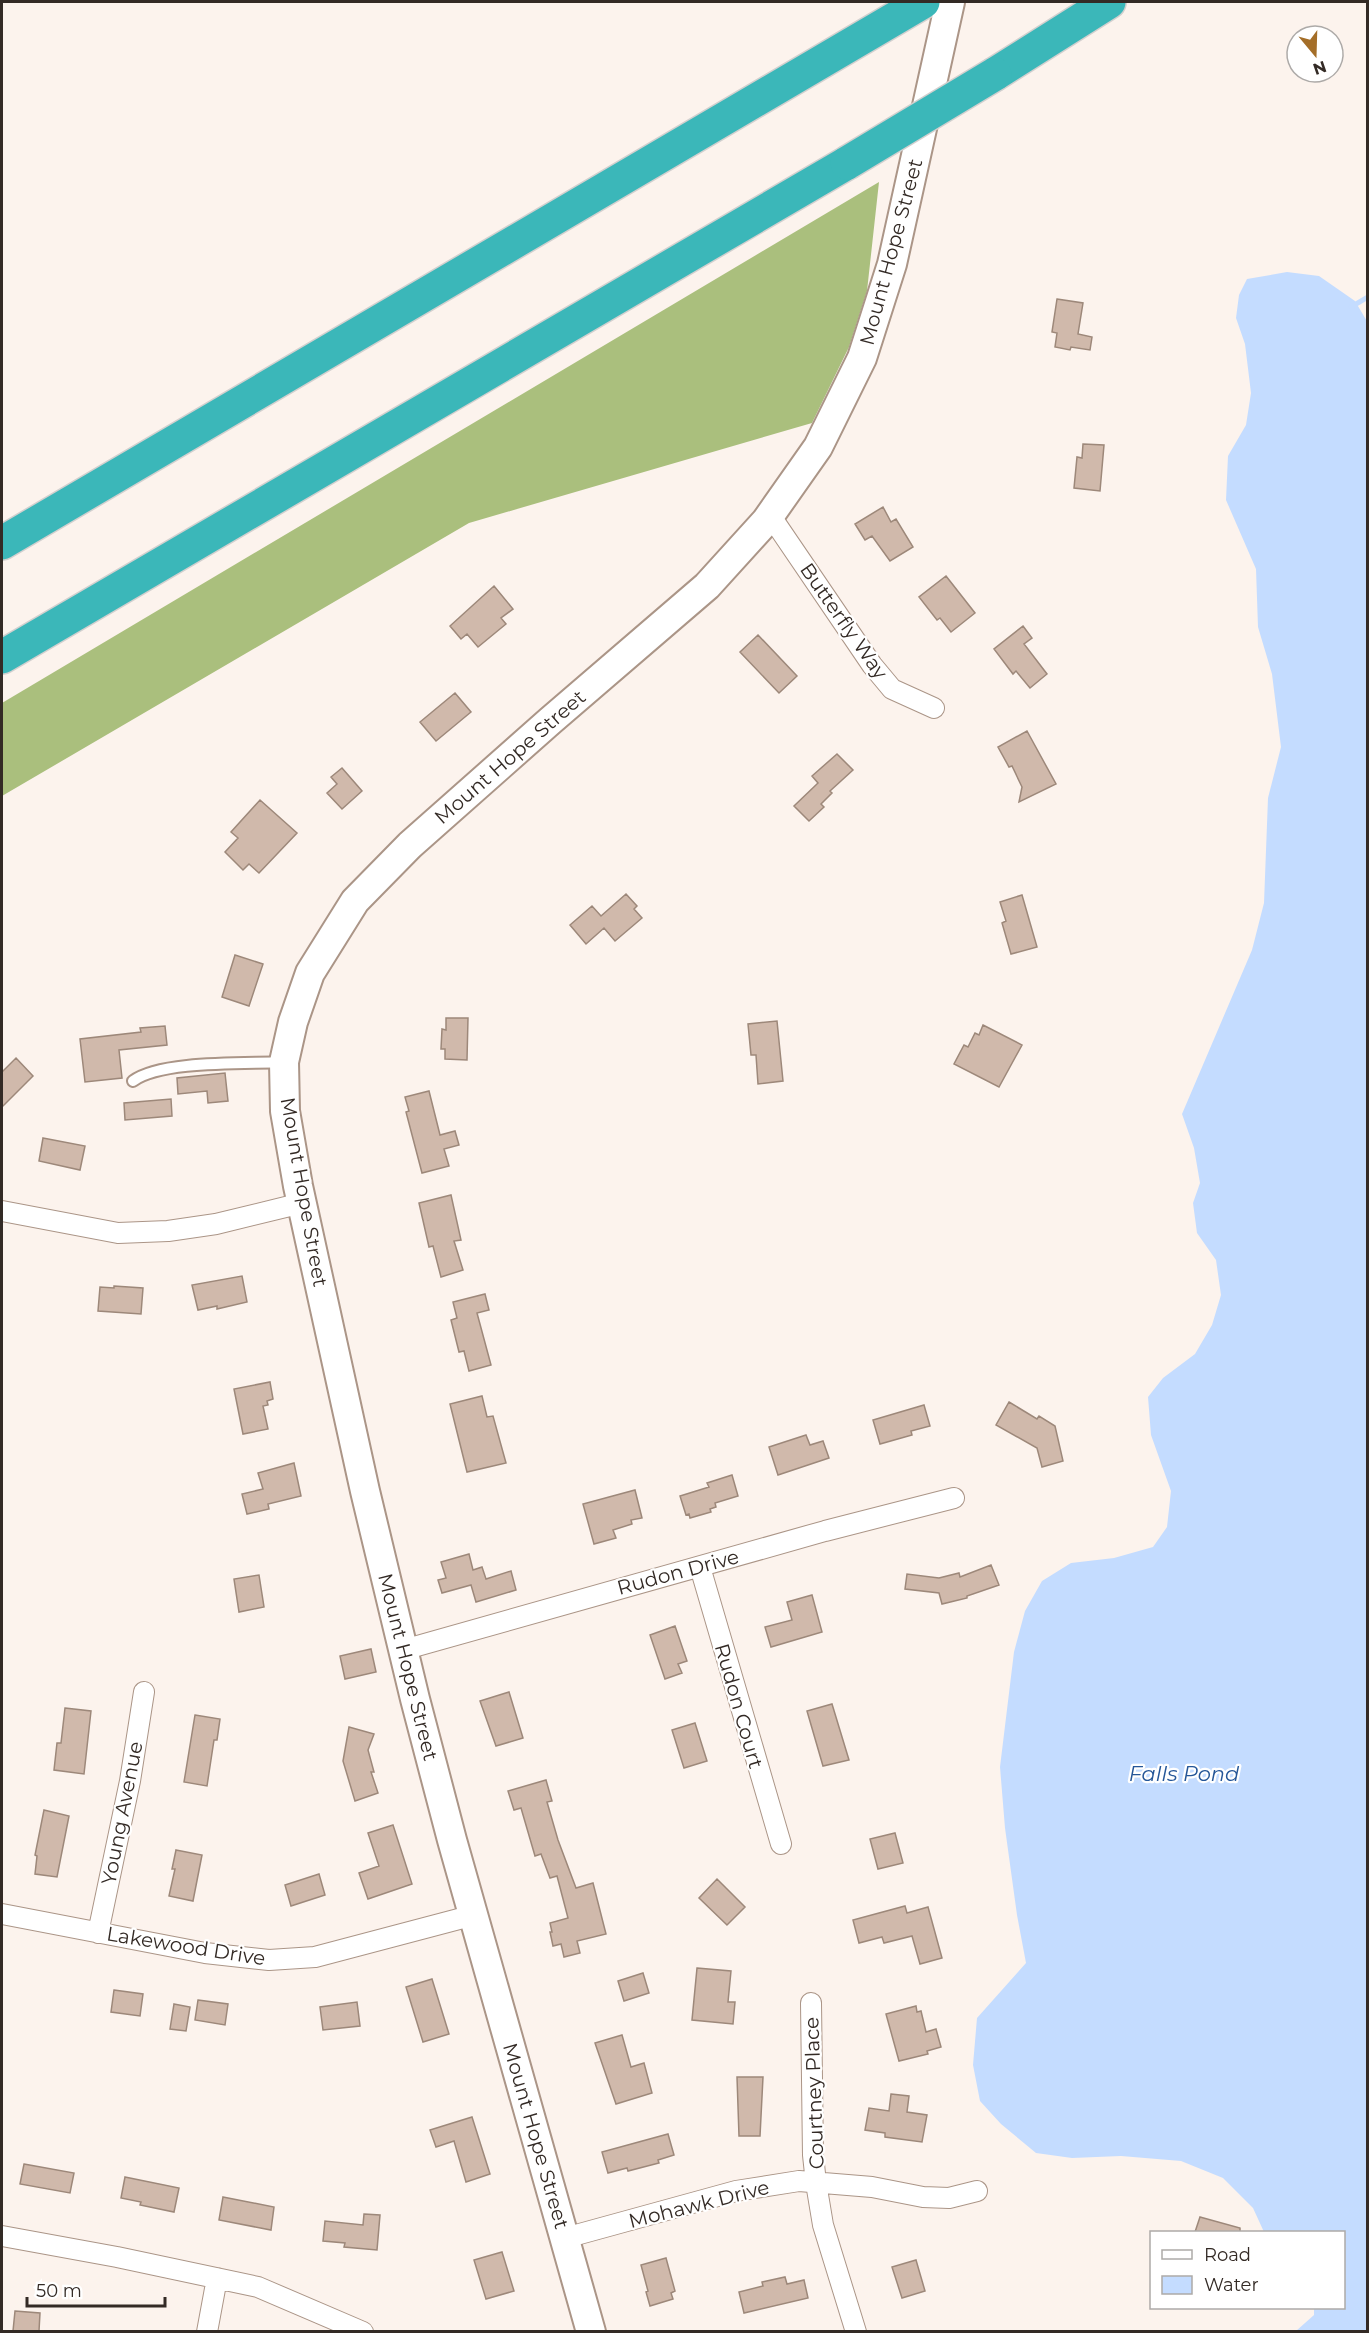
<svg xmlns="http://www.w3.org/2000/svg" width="1369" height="2333" viewBox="0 0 1369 2333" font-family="Montserrat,sans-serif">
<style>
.forest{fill:#aabf7d}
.water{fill:#c4dcff}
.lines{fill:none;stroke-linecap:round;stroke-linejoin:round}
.stream{stroke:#c4dcff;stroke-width:5}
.building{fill:#d0b9ab;stroke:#9d887a;stroke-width:1.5}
.lane-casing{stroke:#ab9587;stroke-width:14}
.street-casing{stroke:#ab9587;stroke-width:22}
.secondary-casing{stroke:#ab9587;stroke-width:32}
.highway-casing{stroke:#d2d0cf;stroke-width:36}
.lane{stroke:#fff;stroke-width:10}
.street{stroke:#fff;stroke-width:20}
.secondary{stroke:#fff;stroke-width:28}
.highway{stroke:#3bb7b9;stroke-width:33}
.highway-bridge-casing{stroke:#d2d0cf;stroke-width:36;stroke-linecap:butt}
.highway-bridge{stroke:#3bb7b9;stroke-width:33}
.labels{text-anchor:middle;stroke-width:4.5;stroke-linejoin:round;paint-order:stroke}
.street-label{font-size:20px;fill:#332a25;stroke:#fff}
.water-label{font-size:21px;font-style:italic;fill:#245698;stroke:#fff}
</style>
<rect width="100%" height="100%" fill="#fcf3ed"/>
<path class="forest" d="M879,182L867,291L849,347L812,423L469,523L2,796V703Z"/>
<path class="water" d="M1287,272L1319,276L1355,301L1368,323L1367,2332L1296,2331L1314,2315V2308H1344V2232H1264L1253,2208L1223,2178L1181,2161L1121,2156L1072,2158L1036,2153L1001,2124L980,2101L973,2065L977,2018L1026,1963L1017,1915L1005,1828L1000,1767L1014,1652L1025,1611L1042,1581L1071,1563L1114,1558L1153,1547L1167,1527L1171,1491L1151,1435L1148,1397L1163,1378L1195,1354L1212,1325L1221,1295L1216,1260L1197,1233L1193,1203L1200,1183L1194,1148L1182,1114L1252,950L1264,903L1268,798L1281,747L1272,674L1258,627L1256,569L1226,500L1228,456L1246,425L1251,393L1245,344L1236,318L1239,295L1247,279Z"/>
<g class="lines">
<path class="stream" d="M1351,307L1368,297"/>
</g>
<path class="building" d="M1057,299L1083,303L1078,334L1092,337L1090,350L1071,347L1070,350L1055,347L1057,333L1052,332Z
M1083,444L1104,445L1100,491L1074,488L1077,457L1082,458Z
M883,507L891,522L896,519L913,547L890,561L872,536L865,540L855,524Z
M946,576L975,613L951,632L940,618L937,620L919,597Z
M494,586L513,609L501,618L506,624L478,647L467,634L461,639L450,626Z
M1023,626L1032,638L1024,644L1047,674L1030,688L1016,671L1013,674L994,649Z
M758,635L797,676L779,693L740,652Z
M455,693L471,712L436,741L420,722Z
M1027,731L1056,784L1019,802L1022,787L1012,766L1009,767L998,747Z
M837,754L853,770L830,791L832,793L821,804L824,807L809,821L794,806L818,783L812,776Z
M342,768L362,791L342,809L327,793L337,784L331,777Z
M260,800L297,833L259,873L249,864L243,870L225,852L238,838L231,832Z
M626,894L637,906L634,909L642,918L615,941L604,928L586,944L570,925L592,906L601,916Z
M1022,895L1037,947L1011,954L1002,923L1006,921L1000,902Z
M235,955L263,964L249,1006L222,997Z
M446,1018H468L467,1060L445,1059V1049H441L442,1029L446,1030Z
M777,1021L783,1081L758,1084L756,1055H751L748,1024Z
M983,1025L1022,1045L999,1087L954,1064L964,1045L968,1047L975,1033L979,1035Z
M165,1026L167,1045L119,1050L122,1078L85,1082L80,1039L141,1032L140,1028Z
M16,1058L33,1076L2,1107V1072Z
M225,1073L228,1101L208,1103L207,1091L178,1094L177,1078Z
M429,1091L440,1135L455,1131L459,1145L444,1149L449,1166L422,1173L406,1112L409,1111L405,1097Z
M171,1099L172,1116L125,1120L124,1103Z
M43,1138L85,1146L80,1170L39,1161Z
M451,1195L461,1240L454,1241L463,1270L441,1277L433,1246L429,1247L419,1203Z
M242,1276L247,1302L217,1309V1306L198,1310L192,1285Z
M114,1286L143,1288L141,1314L98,1311L100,1287L114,1288Z
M485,1294L489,1310L477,1313L491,1365L469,1371L464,1351L459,1352L451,1320L457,1318L453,1302Z
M270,1382L273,1399L267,1401L268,1405L263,1406L268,1429L243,1434L234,1389Z
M482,1396L487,1417L493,1416L506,1463L467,1472L450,1404Z
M1009,1402L1037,1419L1039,1416L1055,1426L1063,1461L1042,1467L1037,1448L996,1425Z
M924,1405L930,1426L911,1431L912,1435L880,1444L873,1420Z
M806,1435L810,1445L823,1441L829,1458L778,1475L769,1447Z
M294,1463L301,1496L268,1504L269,1509L247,1514L242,1494L263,1489L258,1473Z
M732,1475L738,1496L715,1503L716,1507L710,1509L711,1512L690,1518L689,1514L686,1515L680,1496L709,1487L707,1483Z
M635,1490L642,1518L631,1520L632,1524L613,1530L616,1538L594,1544L583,1504Z
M469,1554L473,1570L482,1567L486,1579L511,1571L516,1590L476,1602L471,1585L442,1593L438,1580L446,1578L441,1562Z
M991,1565L999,1585L967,1596V1598L942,1604L939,1593L905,1589L907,1574L939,1578L959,1573L960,1577Z
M259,1575L264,1607L239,1612L234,1579Z
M812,1595L822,1632L771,1647L765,1627L792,1620L787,1602Z
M675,1626L687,1661L678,1664L682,1673L665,1679L650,1635Z
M371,1649L376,1672L345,1679L340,1656Z
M509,1692L523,1738L496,1746L480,1701Z
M832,1704L849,1760L823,1766L807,1711Z
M65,1708L91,1711L84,1774L54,1770L57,1743H61Z
M195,1715L220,1719L217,1740H214L207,1786L184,1782Z
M695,1723L707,1761L684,1768L672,1730Z
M349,1727L374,1734L368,1750L374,1772H371L378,1793L355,1801L343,1761Z
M546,1780L552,1801L547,1802L558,1840L576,1888L593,1883L606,1934L577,1941L580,1953L564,1957L561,1944L553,1946L550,1932H552L550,1923L568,1918L557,1876L550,1878L541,1854L535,1856L521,1808L514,1810L508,1791Z
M44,1810L69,1816L57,1877L35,1874L37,1856L35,1855Z
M393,1825L412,1884L368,1899L359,1873L379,1866L368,1833Z
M895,1833L903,1863L878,1869L870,1839Z
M176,1850L202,1855L193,1901L169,1896L175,1869H172Z
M319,1874L325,1895L291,1906L285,1885Z
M717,1879L745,1907L727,1925L699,1898Z
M905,1906L907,1913L928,1907L942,1958L920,1964L912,1936L884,1943L882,1937L859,1943L853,1920Z
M697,1968L731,1971L728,2002H735L733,2024L692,2020Z
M643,1973L649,1993L624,2001L618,1981Z
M432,1979L449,2034L423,2042L406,1987Z
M114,1990L143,1994L140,2016L111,2012Z
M198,2000L228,2004L225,2025L195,2020Z
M357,2002L360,2026L323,2030L320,2007Z
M174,2004L190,2007L186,2031L170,2029Z
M916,2006L917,2012L921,2011L926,2032L936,2029L941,2047L927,2051L928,2054L899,2061L886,2014Z
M622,2035L631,2067L644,2063L652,2093L616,2104L595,2043Z
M737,2077H763L760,2136H739Z
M891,2094L909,2096L907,2112L927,2115L922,2142L885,2137V2133L865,2130L869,2108L889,2111Z
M472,2117L490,2174L466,2182L454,2141L436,2147L430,2130Z
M668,2134L674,2155L658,2160L659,2163L628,2171L627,2168L608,2173L602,2152Z
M24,2164L74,2173L70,2193L20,2184Z
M125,2177L179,2188L174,2212L140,2205L141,2202L121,2198Z
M223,2197L274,2207L271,2230L219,2220Z
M364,2214L380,2215L377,2250L344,2247L345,2243L323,2241L325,2221L363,2225Z
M1200,2217L1240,2228V2232H1195Z
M502,2252L514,2291L486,2299L474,2260Z
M666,2258L675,2291L671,2293L673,2299L650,2306L646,2292L648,2291L641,2265Z
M916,2260L925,2291L902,2298L892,2267Z
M785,2277L787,2284L804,2280L808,2298L744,2313L739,2292L763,2286L762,2282Z
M15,2311L40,2313L39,2331H13Z"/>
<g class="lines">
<g class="lane-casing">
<path id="lane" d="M133,1081C161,1060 247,1064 284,1062"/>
</g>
<g class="street-casing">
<path id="street" d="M770,515L872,665L892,689L934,708
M2,1211L118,1233L168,1231L216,1224L302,1203
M700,1567L781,1844
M403,1650L825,1531L954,1498
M2,1914L205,1953L269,1960L315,1957L474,1915
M98,1933L130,1781L144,1692
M811,2003L813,2155L816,2183L823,2225L856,2332
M2,2236L117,2257L258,2287L363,2332
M565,2238L736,2191L799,2181L872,2187L923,2197L949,2198L977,2191
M207,2332L217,2278"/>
</g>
<g class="secondary-casing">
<path id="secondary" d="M591,2332L452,1840L415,1699L365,1491L298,1186L285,1111L284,1062L293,1022L310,973L355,901L410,845L550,721L707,586L766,521L818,447L862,358L892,264L950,2"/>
</g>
<g class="highway-casing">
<path id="highway" d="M995,74L1109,2
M2,543L923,2
M2,657L847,163"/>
</g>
<use href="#lane" class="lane"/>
<use href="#street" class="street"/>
<use href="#secondary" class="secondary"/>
<use href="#highway" class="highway"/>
<g class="highway-bridge-casing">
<path id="highway-bridge" d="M847,163L995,74"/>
</g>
<use href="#highway-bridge" class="highway-bridge"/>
</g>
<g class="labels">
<g class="street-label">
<text transform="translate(891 252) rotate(-75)" y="7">Mount Hope Street</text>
<text transform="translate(844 621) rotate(55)" y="7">Butterfly Way</text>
<text transform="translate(510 757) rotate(-41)" y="7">Mount Hope Street</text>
<text transform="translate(304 1192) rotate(80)" y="7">Mount Hope Street</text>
<text transform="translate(678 1572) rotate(-15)" y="7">Rudon Drive</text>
<text transform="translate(408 1667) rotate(76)" y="7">Mount Hope Street</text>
<text transform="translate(739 1706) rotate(74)" y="7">Rudon Court</text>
<text transform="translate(122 1813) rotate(-79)" y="7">Young Avenue</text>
<text transform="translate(186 1946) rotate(9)" y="7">Lakewood Drive</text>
<text transform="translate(814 2093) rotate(-92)" y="7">Courtney Place</text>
<text transform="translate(536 2136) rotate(74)" y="7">Mount Hope Street</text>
<text transform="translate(699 2204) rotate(-14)" y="7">Mohawk Drive</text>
</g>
<g class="water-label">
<text x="1184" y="1781">Falls Pond</text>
</g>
</g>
<rect width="1369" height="2333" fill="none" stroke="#332a25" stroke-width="6"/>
<rect x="1150" y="2231" width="195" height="78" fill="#ffffff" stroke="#adaaa8" stroke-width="1.5"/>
<rect x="1162" y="2250" width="30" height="9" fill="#ffffff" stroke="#adaaa8" stroke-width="1.5"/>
<text x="1204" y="2261" font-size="18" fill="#332a25">Road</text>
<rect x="1162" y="2276" width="30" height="18" fill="#c4dcff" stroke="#adaaa8" stroke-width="1.5"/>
<text x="1204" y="2291" font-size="18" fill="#332a25">Water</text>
<g transform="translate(1315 54) rotate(161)"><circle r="28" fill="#ffffff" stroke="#adaaa8" stroke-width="1.5"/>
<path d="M0-4.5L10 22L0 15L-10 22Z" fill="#a46e28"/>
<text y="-9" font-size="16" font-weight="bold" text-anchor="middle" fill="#332a25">N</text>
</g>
<path d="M27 2297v9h138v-9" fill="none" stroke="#332a25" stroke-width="3"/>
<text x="36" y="2297" font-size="18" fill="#332a25" stroke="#ffffff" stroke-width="4.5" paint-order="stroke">50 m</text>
</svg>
